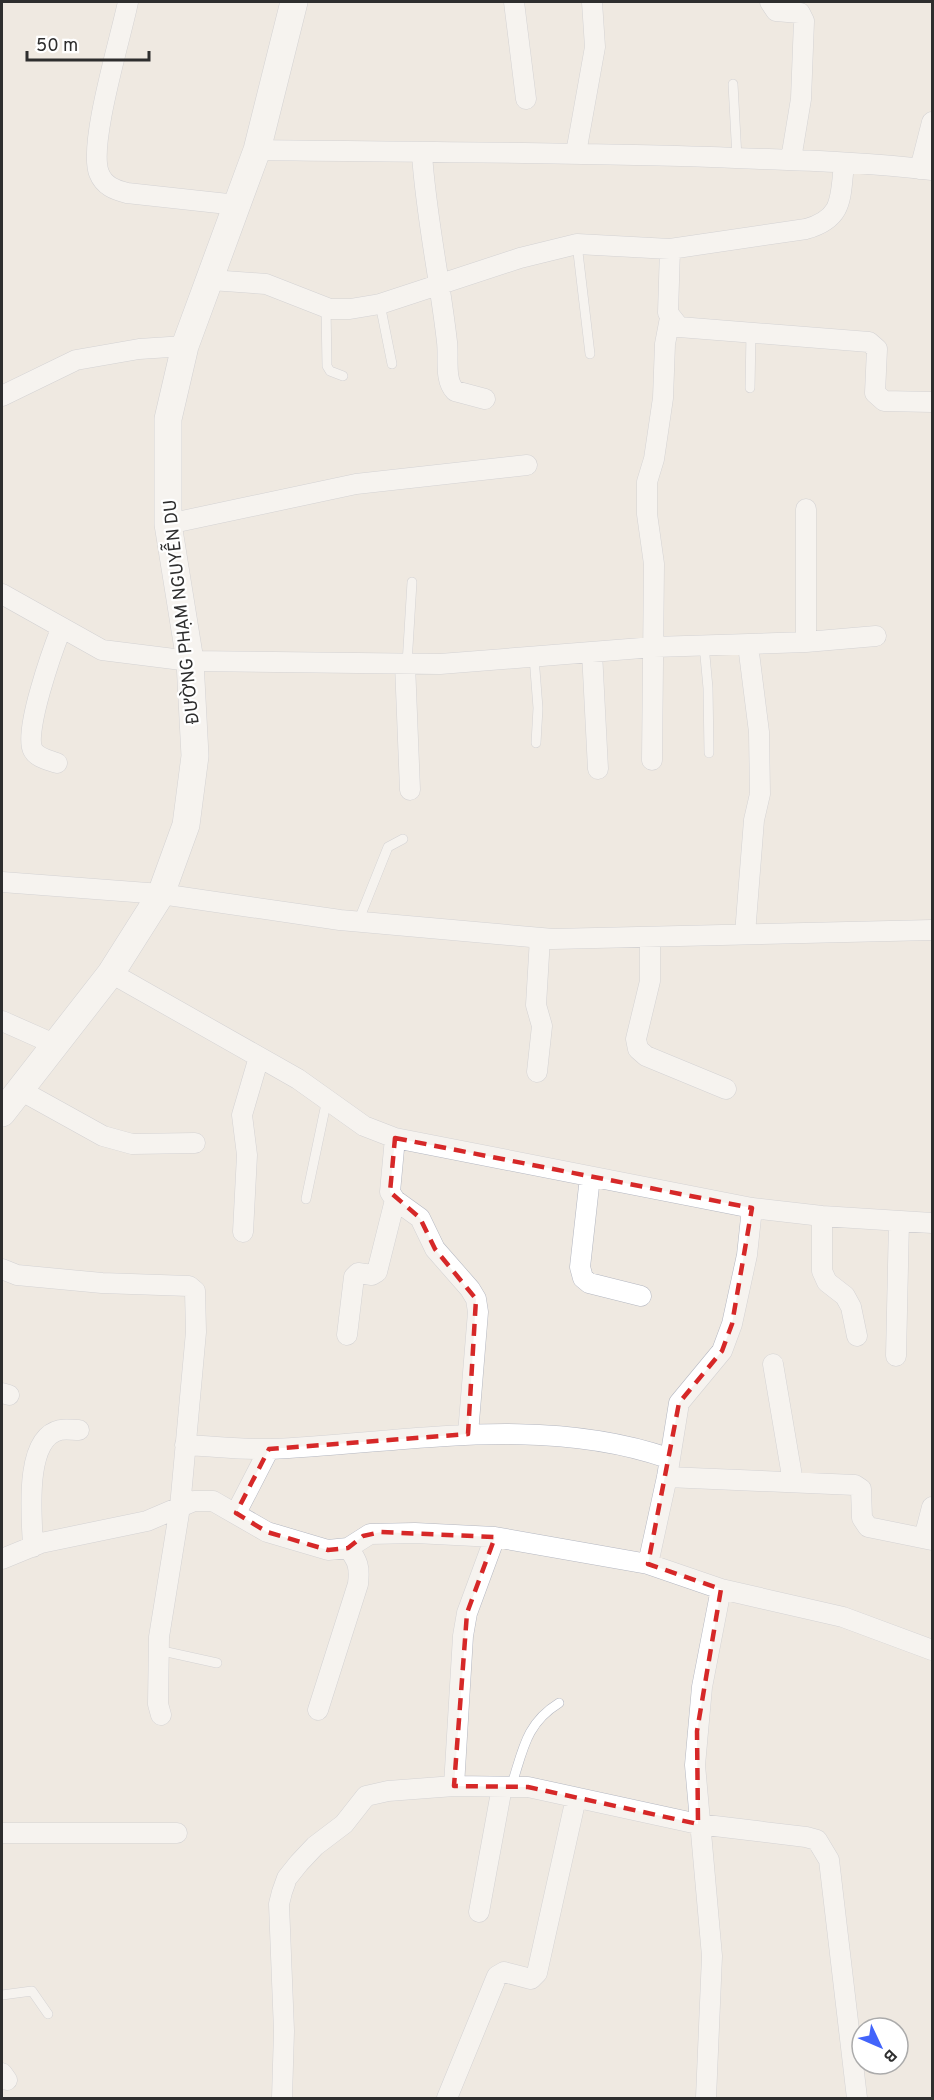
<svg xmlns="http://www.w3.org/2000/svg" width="934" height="2100" viewBox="0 0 934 2100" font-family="Overpass,sans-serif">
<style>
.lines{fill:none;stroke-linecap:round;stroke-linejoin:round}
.service-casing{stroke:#b4b7c1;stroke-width:10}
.minor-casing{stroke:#b4b7c1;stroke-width:21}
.secondary-casing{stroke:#b4b7c1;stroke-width:28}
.service{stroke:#fff;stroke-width:9}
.minor{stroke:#fff;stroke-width:20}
.secondary{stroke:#fff;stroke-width:27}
.marked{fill:none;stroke:#d62828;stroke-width:4.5;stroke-dasharray:12 8;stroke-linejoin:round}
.labels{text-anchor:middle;stroke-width:4.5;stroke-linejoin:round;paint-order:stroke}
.street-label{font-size:18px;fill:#2e2e2e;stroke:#fff}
</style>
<rect width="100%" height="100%" fill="#efe9e1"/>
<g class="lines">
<g class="service-casing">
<path id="service" d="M733,84L737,158
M577,244L590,354
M380,304L392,364
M326,308L327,366L330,371L343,376
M750,388L751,333
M704,645L708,688L709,753
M534,657L538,708L536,743
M407,664L412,582
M358,922L388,847L403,839
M306,1199L327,1099
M158,1650L217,1663
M511,1787C523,1751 525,1724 559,1703
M2,1995L32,1991L48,2014"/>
</g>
<g class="minor-casing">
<path id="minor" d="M128,2C121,37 88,144 99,173C104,186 115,190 127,193L237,205
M514,2L526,99
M770,2L776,11L800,13L804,21L801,99L791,159
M257,150C408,152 560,152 711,157C785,160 859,161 932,170
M576,153L595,47L592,2
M422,154C426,217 440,279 447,342C449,357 444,380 455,391L485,399
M920,169L932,122
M670,249L668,313L679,327L869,342L877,349L875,393L884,401L932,402
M211,280L266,284L330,309H350L380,304L520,258L577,244L670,249L806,229C844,218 840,198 844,164
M2,396L76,360L139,349L185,346
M168,524L356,484L527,465
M2,594L102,650L190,661L440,664L654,647L806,642L876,636
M806,642V509
M592,652L598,769
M405,664L410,790
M652,760L654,564L647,514V482L654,459L663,398L665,344L670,318
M57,763C49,760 37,758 33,750C23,733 53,649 61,629
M2,882L161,894L340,920L553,939L932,930
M745,934L754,820L760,794L759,732L748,645
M650,938V981L636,1039L638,1049L646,1056L726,1089
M111,973L298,1079L364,1126L395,1138L752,1208L822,1216L932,1223
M2,1021L54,1044
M537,1072L542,1026L536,1005L540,938
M20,1090L103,1136L132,1144L195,1143
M395,1138L390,1192L395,1200L420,1218L435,1249L470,1289L476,1299L478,1312L468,1434
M590,1177L580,1267L583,1278L589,1283L641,1296
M822,1216V1271L827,1282L845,1296L851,1307L857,1336
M243,1232L247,1155L242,1115L259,1057
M2,1269L17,1275L102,1283L189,1286L195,1291L196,1332L180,1507L159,1637L158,1704L161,1715
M347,1335L354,1277L358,1273L372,1275L377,1272L395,1200
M896,1356L899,1221
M773,1364L793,1482
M2,1393L9,1395
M185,1445C213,1446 243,1450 271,1449C403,1443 540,1414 668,1458
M667,1477L855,1485L861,1489L862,1518L868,1527L932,1540
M236,1513L269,1449
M924,1538L932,1507
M33,1547C32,1519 23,1438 60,1430C66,1429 73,1430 79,1430
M2,1559L41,1543L147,1521L194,1501H213L267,1532L328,1550L348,1548L370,1534L415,1533L495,1537L648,1564L721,1589L843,1617L932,1650
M648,1564L667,1477L679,1403L722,1351L732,1324L747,1255L752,1208
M318,1710L358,1584C360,1567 358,1561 348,1548
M454,1786L463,1636L467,1613L495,1537
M2,1833H177
M479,1912L502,1787
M2,2073L7,2080
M282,2098L284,2031L279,1904L282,1892L287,1878L299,1863L315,1846L344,1824L366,1796L388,1791L454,1786L528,1787L698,1824L806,1837L817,1840L829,1860L857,2098
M447,2098L497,1976L504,1972L531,1979L537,1973L576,1798
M706,2098L712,1956L695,1765L702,1687L721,1589"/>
</g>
<g class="secondary-casing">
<path id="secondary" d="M2,1113L111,973L161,894L186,825L195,756L190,661L168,524V419L185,346L257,150L294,2"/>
</g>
<use href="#service" class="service"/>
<use href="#minor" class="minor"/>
<use href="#secondary" class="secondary"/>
</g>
<path d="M0 0H934V2100H0ZM395,1138L752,1208L732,1324L722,1351L679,1403L648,1564L721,1589L697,1731L698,1824L528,1787L454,1786L467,1613L495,1537L381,1532L363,1536L348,1548L328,1550L267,1532L236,1513L269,1449L468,1434L476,1299L435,1249L420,1218L390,1192Z" fill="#efe9e1" fill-opacity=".55" fill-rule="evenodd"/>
<path class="marked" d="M395,1138L752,1208L732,1324L722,1351L679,1403L648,1564L721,1589L697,1731L698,1824L528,1787L454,1786L467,1613L495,1537L381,1532L363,1536L348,1548L328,1550L267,1532L236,1513L269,1449L468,1434L476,1299L435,1249L420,1218L390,1192Z"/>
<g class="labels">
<g class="street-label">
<text transform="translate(181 612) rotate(-96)" y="6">ĐƯỜNG PHẠM NGUYỄN DU</text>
</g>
</g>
<rect width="934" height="2100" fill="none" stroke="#2e2e2e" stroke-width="6"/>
<g transform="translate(880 2046) rotate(134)"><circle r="28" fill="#ffffff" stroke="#ababab" stroke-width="1.5"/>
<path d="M0-4.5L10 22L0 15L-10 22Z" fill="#4264fb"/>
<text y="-9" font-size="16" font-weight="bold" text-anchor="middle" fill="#2e2e2e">B</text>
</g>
<path d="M27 51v9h122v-9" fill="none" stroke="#2e2e2e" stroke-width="3"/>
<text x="36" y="51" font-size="18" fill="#2e2e2e" stroke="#ffffff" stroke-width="4.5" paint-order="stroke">50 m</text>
</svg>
